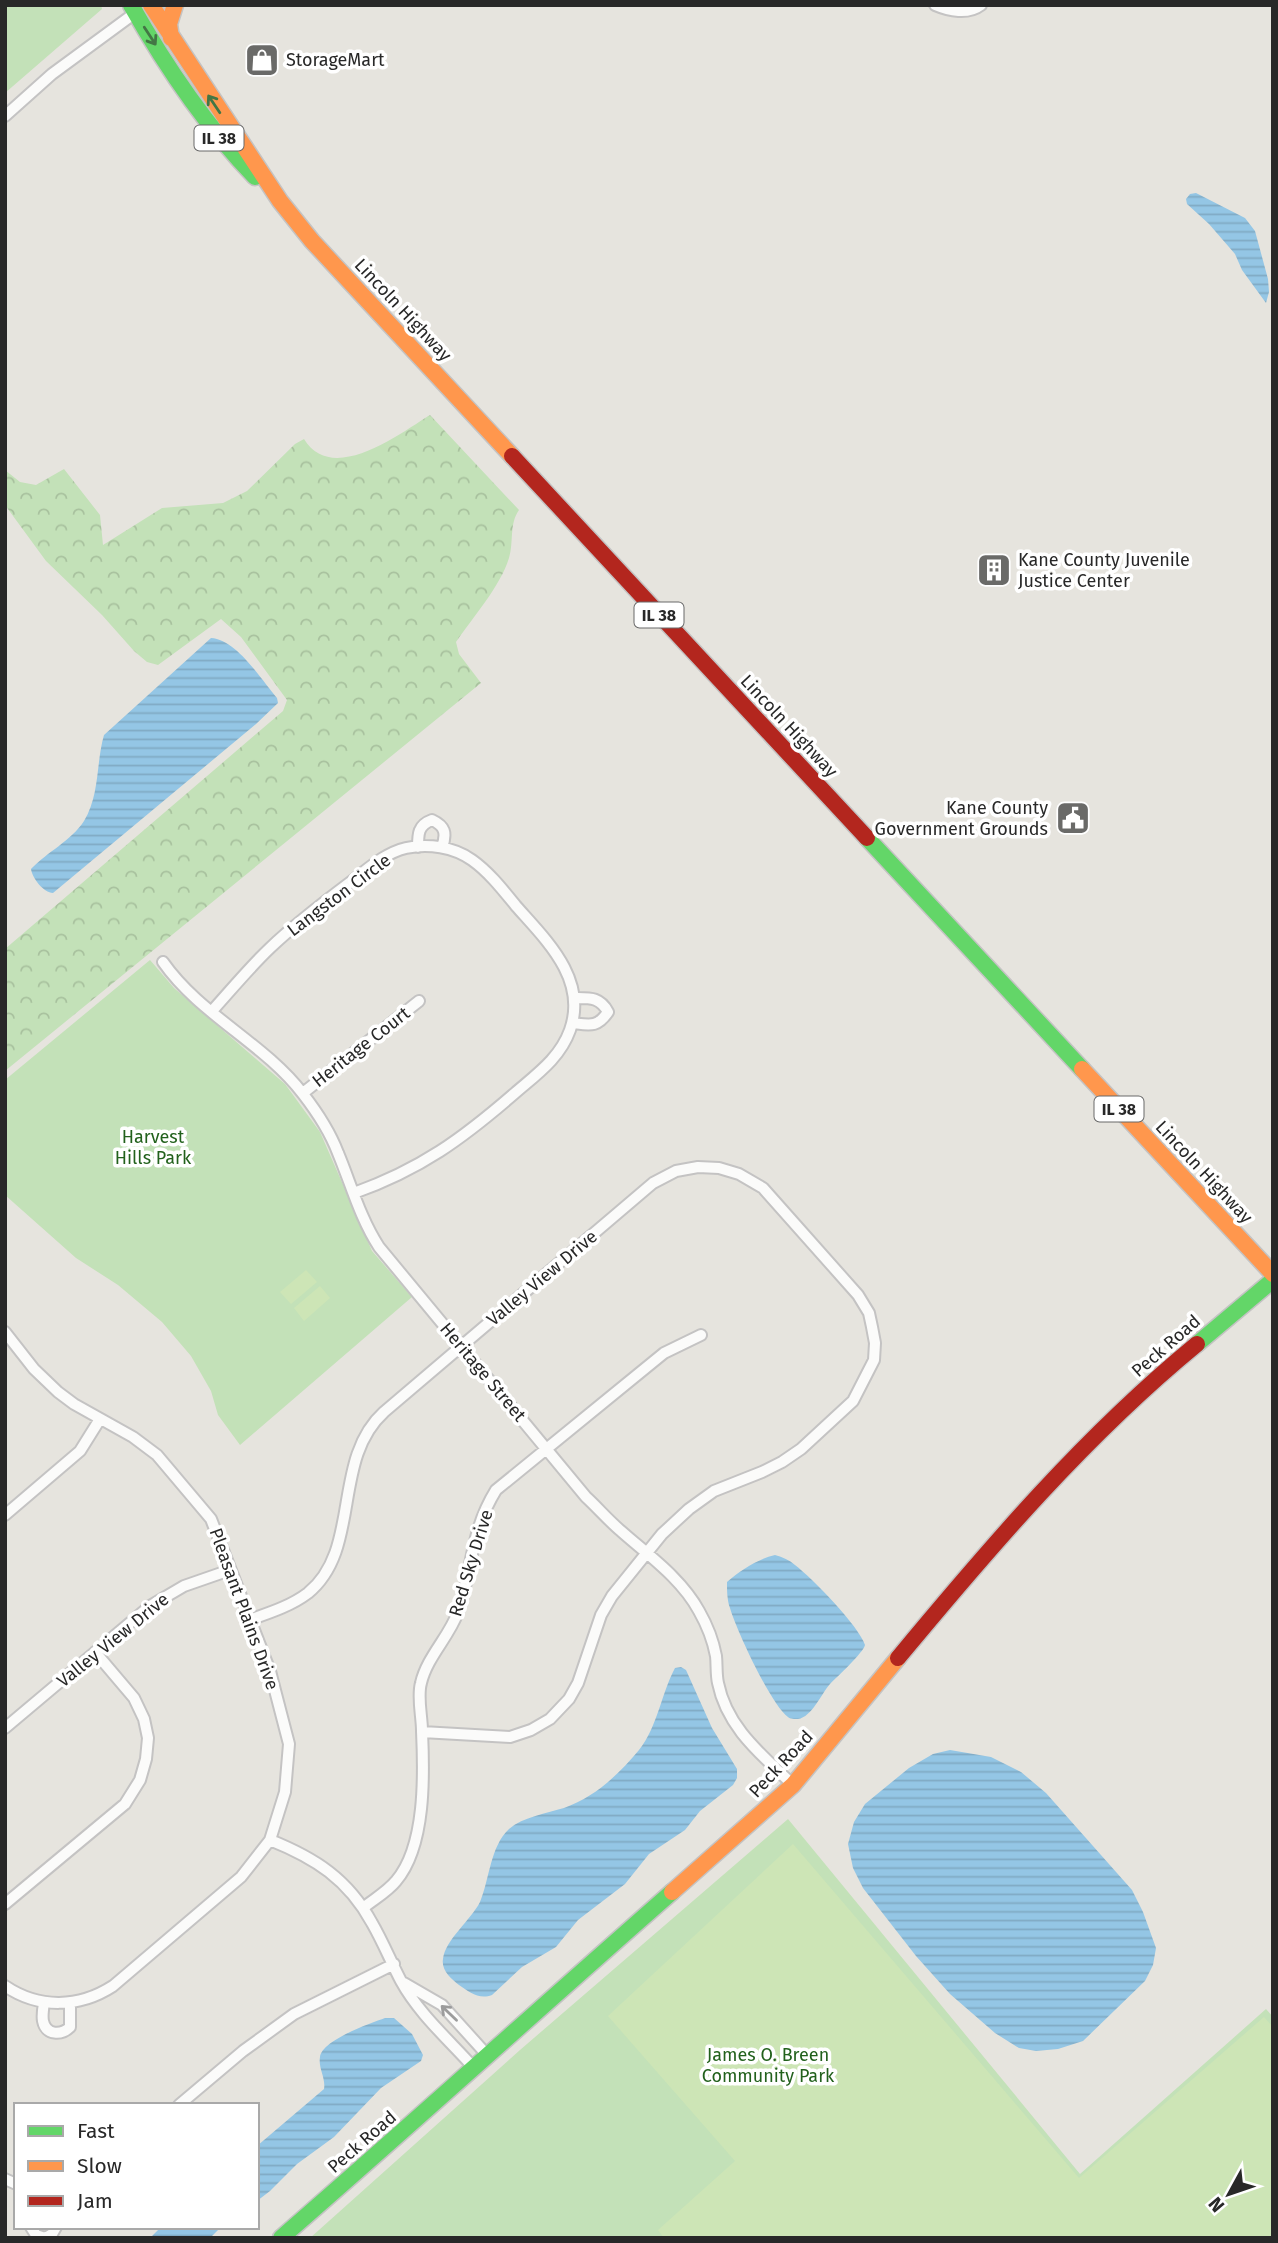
<svg xmlns="http://www.w3.org/2000/svg" width="1278" height="2243" viewBox="0 0 1278 2243" font-family="'Fira Sans',sans-serif">
<style>
.green{fill:#c3e1b8}
.forest{fill:url(#forest-crowns)}
.pitch{fill:#cde5b6}
.water{fill:url(#water-rules)}
.lines{fill:none;stroke-linecap:round;stroke-linejoin:round}
.street-casing{stroke:#c4c3c3;stroke-width:14}
.fast-casing{stroke:#c4c3c3;stroke-width:19}
.slow-casing{stroke:#c4c3c3;stroke-width:19}
.jam-casing{stroke:#c4c3c3;stroke-width:19}
.street{stroke:#fbfbfa;stroke-width:10}
.fast{stroke:#63d668;stroke-width:16}
.slow{stroke:#ff974d;stroke-width:16}
.jam{stroke:#b3261e;stroke-width:16}
.oneway{stroke:#437645}
.oneway2{stroke:#9c9c9c}
.labels{text-anchor:middle;stroke-width:7;stroke-linejoin:round;paint-order:stroke}
.shield{fill:#fff;stroke:#686868;stroke-width:2}
.shield-label{font-size:16px;font-weight:bold;fill:#282828}
.poi-label{font-size:18px;fill:#282828;stroke:#fff;text-anchor:start}
.street-label{font-size:18px;fill:#282828;stroke:#fff}
.park-label{font-size:18px;fill:#22611c;stroke:#fff}
</style>
<defs>
<pattern id="forest-crowns" width="20" height="18" patternUnits="userSpaceOnUse" patternTransform="scale(1.75)"><rect width="20" height="18" fill="#c3e1b8"/><path d="M2 6a3 3 0 1 1 6 0M12 15a3 3 0 1 1 6 0" fill="none" stroke="#a8c19e"/></pattern>
<pattern id="water-rules" width="6" height="5" patternUnits="userSpaceOnUse" patternTransform="scale(1.75)"><rect width="6" height="5" fill="#94c6e5"/><path d="M0 2.5h6" fill="none" stroke="#80aac4"/></pattern>
</defs>
<rect width="100%" height="100%" fill="#e6e4de"/>
<path class="green" d="M5,5H101L102,9L5,93Z
M150,960L174,988L285,1084L320,1132L372,1251L412,1297L240,1445L218,1415L211,1391L191,1356L162,1322L118,1285L76,1258L5,1195V1080Z
M788,1819L1080,2174L1266,2009L1273,2017V2238H310L520,2050Z"/>
<path class="forest" d="M430,415L519,510C509,524 514,542 509,558C500,587 473,617 456,642L459,654L481,683L5,1071V949L283,711L287,700L241,637L221,619L158,665L147,662L134,651L102,615L46,561L5,505V470L20,482L36,485L64,469L100,515L103,545L162,508L223,503L247,491L295,444L304,439C332,485 398,435 430,415Z"/>
<path class="pitch" d="M306,1270L317,1282L291,1304L280,1292Z
M320,1286L330,1298L304,1321L294,1308Z
M793,1844L1079,2178L1264,2017L1273,2027V2238H664L658,2230L735,2161L608,2016Z"/>
<path class="water" d="M1196,193L1245,218L1255,231L1268,279L1269,292L1266,303L1242,270L1235,254L1209,224L1187,204L1186,199L1190,194Z
M211,638C236,639 261,679 277,698L278,703L256,724L53,893C44,893 32,878 31,869C47,852 71,841 84,821C100,795 96,762 104,735Z
M775,1555C783,1557 789,1560 795,1565C812,1578 859,1626 865,1645C863,1653 838,1676 830,1684C821,1694 812,1717 798,1719C795,1719 790,1719 788,1717C771,1705 736,1629 730,1608C727,1600 727,1590 727,1582C741,1570 758,1559 775,1555Z
M681,1667L686,1670L712,1728L737,1769V1778L733,1785L700,1811L685,1830L649,1854L625,1884L578,1920L556,1947L522,1967L492,1995C479,2000 469,1992 459,1985C451,1979 441,1970 443,1959C445,1940 471,1920 480,1902C490,1878 490,1847 509,1829C523,1817 547,1813 564,1808C595,1797 618,1775 639,1750C658,1726 661,1694 675,1668Z
M950,1750L991,1757L1021,1772L1046,1793L1132,1890L1143,1912L1156,1948L1153,1965L1145,1981L1083,2041L1058,2049L1036,2051L1019,2048L995,2033L950,1994L916,1956L863,1888L853,1868L848,1844L854,1822L865,1804L909,1768L933,1754Z
M385,2018H394L412,2034L423,2055L421,2061L381,2088L334,2137L297,2164L270,2191L257,2201V2146L324,2089C326,2078 318,2068 320,2057C322,2040 371,2023 385,2018Z
M161,2227H221L210,2238H150Z"/>
<g class="lines">
<g class="street-casing">
<path id="street" d="M935,5C949,11 968,15 981,5
M5,116L52,74L135,13
M418,847C418,834 418,825 432,820C445,826 447,833 442,847
M163,962C200,1015 264,1043 303,1094C317,1112 330,1132 338,1153C351,1184 360,1218 379,1247L586,1497C598,1508 608,1520 621,1531C648,1555 681,1578 699,1611C707,1625 713,1640 716,1656C717,1665 716,1674 718,1683C727,1728 762,1755 793,1785
M212,1011C231,990 249,968 270,948C295,924 324,902 352,881C369,868 385,853 406,848C428,843 454,847 472,860C489,872 503,890 516,906C546,940 588,979 570,1030C560,1058 537,1074 515,1093C462,1139 421,1169 354,1193
M572,1023C590,1025 597,1028 608,1012C600,997 590,998 575,998
M303,1093L419,1001
M5,1332L34,1369L58,1392L74,1404L133,1437L157,1455L211,1519L270,1671L289,1744L285,1792L270,1840L241,1877L113,1986C79,2008 39,2009 5,1986
M5,1515L80,1451L100,1419
M249,1620C269,1613 291,1606 308,1593C362,1549 331,1460 384,1412L653,1183L676,1171L698,1167L719,1168L739,1174L763,1188L858,1295L869,1313L872,1327L875,1343L874,1360L853,1401L801,1449L782,1462L762,1472L714,1491L689,1509L662,1534L612,1596L601,1615L578,1683L569,1699L550,1719L531,1730L510,1737L422,1732
M5,1728L150,1606L184,1586L230,1570
M270,1840C315,1858 348,1879 372,1923C383,1942 391,1962 401,1981C419,2014 450,2041 474,2068
M5,1904L125,1804L140,1780L146,1759L148,1738L144,1719L134,1698L95,1652
M363,1908C374,1899 387,1892 396,1881C426,1846 424,1774 422,1731C422,1716 417,1697 421,1683C427,1657 449,1637 458,1612C473,1568 470,1532 496,1490L664,1353L701,1335
M404,1983L442,2005L488,2056
M44,2003C43,2009 42,2016 43,2021C46,2036 62,2035 70,2027V2003
M179,2105L243,2051L294,2014L394,1964
M5,2179L16,2184
M31,2227L36,2235L45,2238L52,2234L56,2227"/>
</g>
<g class="fast-casing">
<path id="fast" d="M131,5C166,67 205,125 255,177
M867,838L1082,1069
M1197,1344L1273,1280
M281,2238C412,2124 541,2007 672,1892"/>
</g>
<g class="slow-casing">
<path id="slow" d="M151,5L280,201L312,241L512,456
M171,38L169,24L175,5
M1082,1069L1273,1274
M672,1892L793,1785L898,1658"/>
</g>
<g class="jam-casing">
<path id="jam" d="M512,456L867,838
M898,1658C991,1546 1085,1436 1197,1344"/>
</g>
<use href="#street" class="street"/>
<use href="#fast" class="fast"/>
<use href="#slow" class="slow"/>
<use href="#jam" class="jam"/>
</g>
<defs><path id="oneway-shaft" d="M-6 0H5M1.5-3L5.5 0L1.5 3" fill="none" stroke-width="1.6" stroke-linecap="round" stroke-linejoin="round" transform="scale(1.75)"/></defs>
<g class="oneway">
<use href="#oneway-shaft" transform="translate(150 36) rotate(57)"/>
<use href="#oneway-shaft" transform="translate(214 104) rotate(-124)"/>
</g>
<use class="oneway2" href="#oneway-shaft" transform="translate(449 2013) rotate(-136)"/>
<defs>
<g id="shop-square" transform="scale(1.75)"><rect x="-9" y="-9" width="18" height="18" rx="4" fill="#6a6a68" stroke="#fff"/><path d="M-5-2.5h2.3a2.7 3.5 0 0 1 5.4 0H5L5.5 6h-11ZM-1.5-2.5h3a1.5 2.3 0 0 0-3 0Z" fill="#fff"/></g>
<g id="building-square" transform="scale(1.75)"><rect x="-9" y="-9" width="18" height="18" rx="4" fill="#6a6a68" stroke="#fff"/><path d="M-4-6H4V6H1V3H-1V6H-4ZM-2.5-4.3h1.7v1.8h-1.7ZM.8-4.3h1.7v1.8H.8ZM-2.5-1h1.7V.8h-1.7ZM.8-1h1.7V.8H.8Z" fill="#fff"/></g>
<g id="civic-square" transform="scale(1.75)"><rect x="-9" y="-9" width="18" height="18" rx="4" fill="#6a6a68" stroke="#fff"/><path d="M-.6-6.5H3V-4.5H.6V-3L4-1V1h2V6H-6V1h2V-1L-.6-3ZM-1.2 2.5V6h2.4V2.5Z" fill="#fff"/></g>
</defs>
<g fill-rule="evenodd">
<use href="#shop-square" x="262" y="60"/>
<use href="#building-square" x="994" y="570"/>
<use href="#civic-square" x="1073" y="818"/>
</g>
<g class="labels">
<g class="shield">
<rect x="194.5" y="125.5" width="49" height="25" rx="5"/>
<rect x="634.5" y="602.5" width="49" height="25" rx="5"/>
<rect x="1094.5" y="1096.5" width="49" height="25" rx="5"/>
</g>
<g class="shield-label">
<text x="219" y="144">IL 38</text>
<text x="659" y="621">IL 38</text>
<text x="1119" y="1115">IL 38</text>
</g>
<g class="poi-label">
<text x="286" y="66">StorageMart</text>
<text x="1018" y="566">Kane County Juvenile<tspan x="1018" dy="21">Justice Center</tspan></text>
<text x="1048" y="814" text-anchor="end">Kane County<tspan x="1048" dy="21">Government Grounds</tspan></text>
</g>
<g class="street-label">
<text transform="translate(403 310) rotate(47)" y="6">Lincoln Highway</text>
<text transform="translate(789 726) rotate(47)" y="6">Lincoln Highway</text>
<text transform="translate(339 895) rotate(-37)" y="6">Langston Circle</text>
<text transform="translate(361 1047) rotate(-38)" y="6">Heritage Court</text>
<text transform="translate(1204 1172) rotate(47)" y="6">Lincoln Highway</text>
<text transform="translate(542 1278) rotate(-40)" y="6">Valley View Drive</text>
<text transform="translate(1166 1346) rotate(-41)" y="6">Peck Road</text>
<text transform="translate(483 1372) rotate(50)" y="6">Heritage Street</text>
<text transform="translate(471 1563) rotate(-73)" y="6">Red Sky Drive</text>
<text transform="translate(244 1609) rotate(70)" y="6">Pleasant Plains Drive</text>
<text transform="translate(113 1640) rotate(-39)" y="6">Valley View Drive</text>
<text transform="translate(781 1764) rotate(-47)" y="6">Peck Road</text>
<text transform="translate(362 2142) rotate(-41)" y="6">Peck Road</text>
</g>
<g class="park-label">
<text x="153" y="1143">Harvest<tspan x="153" dy="21">Hills Park</tspan></text>
<text x="768" y="2061">James O. Breen<tspan x="768" dy="21">Community Park</tspan></text>
</g>
</g>
<rect width="1278" height="2243" fill="none" stroke="#282828" stroke-width="14"/>
<rect x="14" y="2103" width="245" height="126" fill="#ffffff" stroke="#a9a9a9" stroke-width="2"/>
<rect x="28" y="2126" width="35" height="10" fill="#63d668" stroke="#a9a9a9" stroke-width="2"/>
<text x="77" y="2138" font-size="21" fill="#282828">Fast</text>
<rect x="28" y="2161" width="35" height="10" fill="#ff974d" stroke="#a9a9a9" stroke-width="2"/>
<text x="77" y="2173" font-size="21" fill="#282828">Slow</text>
<rect x="28" y="2196" width="35" height="10" fill="#b3261e" stroke="#a9a9a9" stroke-width="2"/>
<text x="77" y="2208" font-size="21" fill="#282828">Jam</text>
<g transform="translate(1229 2194) rotate(230)" stroke="#ffffff" stroke-width="5" paint-order="stroke">
<path d="M0-5L12 26L0 18L-12 26Z" fill="#282828"/>
<text y="-10" font-size="19" font-weight="bold" text-anchor="middle" fill="#282828">N</text>
</g>
</svg>
